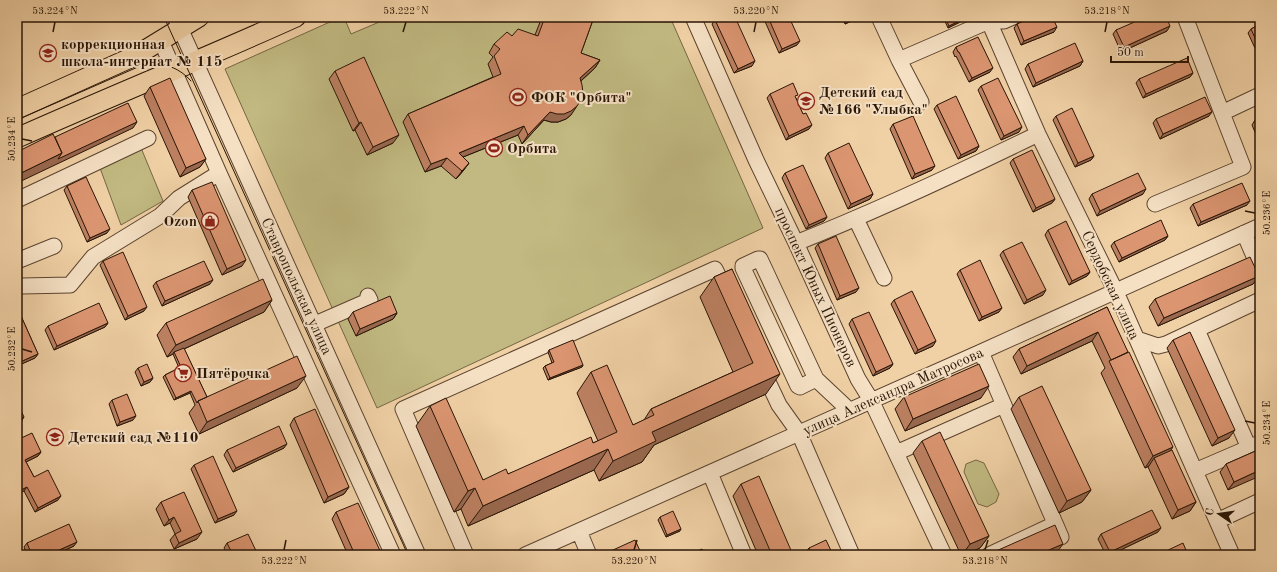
<svg xmlns="http://www.w3.org/2000/svg" width="1277" height="572" viewBox="0 0 1277 572" font-family="'Old Standard TT',serif">
<style>
.green{fill:#c1b981;stroke:#756744}
.lines{fill:none;stroke-linecap:round;stroke-linejoin:round}
.minor-casing{stroke:#5b442e;stroke-width:17}
.major-casing{stroke:#291506;stroke-width:21}
.minor{stroke:#f5e0c4;stroke-width:15}
.major{stroke:#f0d0a5;stroke-width:19}
.tram{stroke:#291506;stroke-width:1}
.wall{fill:#bc8061;stroke:#291506}
.shaded-wall{fill:#99684f;stroke:#291506}
.building{fill:#db9571;stroke:#291506}
.ticks{fill:none;stroke:#291506;stroke-width:1.5}
.labels{text-anchor:middle;stroke-width:4;stroke-linejoin:round;paint-order:stroke}
.poi-label{font-size:15px;font-weight:bold;fill:#291506;stroke:#f5e0c4;text-anchor:start}
.street-label{font-size:15px;fill:#291506;stroke:#f5e0c4}
.neatline{fill:none;stroke:#291506;stroke-width:1.5}
.ticks-label{font-size:10px;text-anchor:middle;fill:#291506}
</style>
<rect width="100%" height="100%" fill="#f0d0a5"/>
<filter id="stains"><feTurbulence type="fractalNoise" baseFrequency=".005" numOctaves="4"/><feColorMatrix values="0 0 0 0 .2 0 0 0 0 .09 0 0 0 0 .02 0 0 0 .5 -.17"/></filter>
<radialGradient id="worn" r=".72"><stop offset=".6" stop-color="#630" stop-opacity="0"/><stop offset="1" stop-color="#630" stop-opacity=".3"/></radialGradient>
<path class="green" d="M341,17H344L351,34L391,17H670L763,228L377,408L225,69Z
M139,143L163,201L121,225L100,168Z
M976,460L984,463L999,494L996,502L987,507L978,504L964,472L966,464Z"/>
<g class="lines">
<g class="minor-casing">
<path id="minor" d="M175,17L418,555
M693,17L756,160L796,243L858,379L871,400L944,555
M879,17L899,60L989,21H1004L1013,17
M987,17L1038,134L1116,292L1232,555
M1185,17L1222,113L1260,95
M161,41L219,173L393,555
M899,60L921,102
M17,200L148,138
M1155,204L1243,167L1222,113
M856,219L884,278
M1244,233L1260,270
M796,243C879,210 958,173 1038,134
M17,261L54,246
M22,286L70,285L93,257L160,216L179,198L219,173
M315,324L370,300L368,296
M1197,330L1249,448
M1137,339L1158,346L1166,344L1260,300
M981,352L1061,537
M762,369L779,405L799,433L852,555
M816,379L800,387L798,386L743,268V266L758,259H760L816,379L849,410
M896,453L1004,405
M1195,471L1260,443
M710,473L744,555
M1217,521L1260,501
M579,531L589,555
M466,555L403,409L715,269L727,293
M525,555L981,352L1260,226
M989,555L1055,524"/>
</g>
<g class="major-casing">
<path id="major" d="M17,109L137,55L199,17
M17,138C109,97 203,59 296,17"/>
</g>
<use href="#minor" class="minor"/>
<use href="#major" class="major"/>
<path class="tram" d="M164,17L408,555
M17,120L147,63C165,63 180,68 191,81"/>
</g>
<path class="wall" d="M542,17H594L581,53L600,60L595,68L581,81L571,115L566,119L558,122H551L544,120L522,144L518,135L463,157L469,163L463,171L456,179L441,166L425,172L403,122L408,114L493,77L488,64L493,57L489,53L494,44L512,36L535,35Z
M763,17H789L797,45L779,53Z
M842,17H860L845,24Z
M943,17H968V18L948,28Z
M715,20L752,66L734,73L712,24Z
M1017,24L1054,32L1021,45L1014,28Z
M1260,24V59L1248,33L1251,29Z
M1116,30L1167,31L1121,52L1113,34Z
M956,47L990,72L969,82L956,56L955,57L953,52Z
M1083,61L1080,66L1033,87L1025,69L1028,64Z
M335,71L393,143L367,155L355,130L353,131L329,79Z
M1193,73L1190,77L1143,98L1136,83L1139,79Z
M981,86L1019,132L1001,140L978,90Z
M150,87L206,159L200,167L180,177L144,96Z
M770,94L796,98L809,129L786,140L767,98Z
M937,105L979,146L976,151L958,159L934,109Z
M1056,116L1094,156L1091,160L1075,167L1053,120Z
M1209,116L1160,139L1153,123L1156,119Z
M1260,118V144L1252,125L1255,120Z
M893,124L932,170L912,179L890,129Z
M828,153L873,194L870,199L848,209L825,158Z
M1013,159L1055,199L1052,203L1033,212L1010,163Z
M785,173L827,217L824,221L806,229L782,178Z
M67,186L107,233L87,242L64,190Z
M192,190L242,266L222,275L188,197Z
M1092,194H1143L1097,216L1089,199Z
M1193,204L1247,205L1198,226L1190,208Z
M1048,230L1090,272L1087,276L1069,285L1045,235Z
M1168,236L1165,240L1119,262L1111,246L1114,242Z
M818,244L856,292L837,300L815,248Z
M1003,251L1043,295L1024,304L1000,255Z
M103,261L144,311L125,320L100,265Z
M732,269L766,394L654,445L642,462L599,481L594,470L468,526L461,509L454,512L416,426L430,406L483,480L508,474L598,441L577,393L591,372L633,425L644,420L651,409L733,372L700,297L714,277Z
M960,270L999,312L979,321L957,274Z
M1259,276L1253,284L1158,326L1149,307L1155,299Z
M156,282L210,284L162,306L153,286Z
M272,300L264,312L184,349L207,397L297,388L199,434L189,413L195,405L190,393L174,400L163,377L165,375L179,368L173,354L167,357L157,335L166,323Z
M894,300L933,346L915,354L891,304Z
M17,307L38,354L35,358L17,366Z
M1107,307L1170,451L1196,502L1190,511L1172,519L1148,467L1149,466L1145,468L1101,373L1105,368L1092,341L1021,374L1013,357L1019,349Z
M353,312L397,313L393,319L356,336L348,319Z
M852,319L893,364L890,368L873,376L849,324Z
M108,323L105,327L54,350L45,330L48,326Z
M1173,340L1229,438L1212,446L1167,348Z
M549,350L583,365L582,367L548,380L543,368L545,366L552,363L548,352Z
M138,368L153,378L150,382L141,386L135,372Z
M904,397L981,398L905,431L895,409Z
M1019,397L1091,490L1082,502L1059,513L1011,409Z
M112,400L133,420L117,426L109,404Z
M294,418L349,487L344,494L324,503L290,425Z
M17,440L41,452L38,456L26,462L34,477L58,500L35,512L24,491Z
M922,441L989,536L980,548L964,555H961L913,453Z
M284,448L233,472L224,455L227,450Z
M1260,449L1228,490L1220,472L1226,464Z
M194,465L234,515L215,523L191,469Z
M741,484L793,555H758L733,496Z
M161,502L197,539L174,549L170,540L175,534L170,523L164,526L156,509Z
M336,512L382,555H348L332,519Z
M660,517L680,531L666,537L658,520Z
M1158,532L1110,555H1106L1098,539L1101,534Z
M27,543L74,546L55,555H27L24,547Z
M227,543L258,555H228L224,548Z
M809,548L833,555H803Z
M1166,551L1188,555H1163Z"/>
<path class="shaded-wall" d="M854,17H860L845,24L848,20Z
M967,17H968V18L948,28L949,26Z
M1170,26L1167,31L1121,52L1124,47Z
M1057,27L1054,32L1021,45L1024,41Z
M800,41L797,45L779,53L782,49Z
M600,60L595,68L574,87L580,78Z
M755,61L752,66L734,73L738,69Z
M1083,61L1080,66L1033,87L1036,83Z
M993,68L990,72L969,82L972,78Z
M1193,73L1190,77L1143,98L1146,94Z
M577,106L571,115L566,119L558,122H551L544,120L522,144L528,135L550,112Z
M1212,112L1209,116L1160,139L1163,134Z
M137,122L133,128L17,183V175L62,153Z
M361,122L355,130L353,131L359,123Z
M812,125L809,129L786,140L789,136Z
M524,126L518,135L453,161L459,153Z
M1022,127L1019,132L1001,140L1004,136Z
M399,135L393,143L367,155L373,147Z
M979,146L976,151L958,159L961,155Z
M1094,156L1091,160L1075,167L1078,163Z
M447,158L441,166L425,172L431,164Z
M206,159L200,167L180,177L186,168Z
M469,163L463,171L456,179L462,171Z
M935,166L932,170L912,179L915,174Z
M1146,189L1143,194L1097,216L1100,211Z
M873,194L870,199L848,209L851,204Z
M1055,199L1052,203L1033,212L1036,208Z
M1250,201L1247,205L1198,226L1201,222Z
M827,217L824,221L806,229L809,225Z
M110,229L107,233L87,242L90,238Z
M1168,236L1165,240L1119,262L1122,258Z
M246,260L242,266L222,275L227,269Z
M1090,272L1087,276L1069,285L1072,281Z
M1259,276L1253,284L1158,326L1164,318Z
M213,280L210,284L162,306L165,301Z
M859,288L856,292L837,300L840,296Z
M1046,290L1043,295L1024,304L1027,300Z
M272,300L264,312L175,353L174,352L173,354L167,357L176,345Z
M147,307L144,311L125,320L128,316Z
M1002,308L999,312L979,321L982,317Z
M397,313L393,319L356,336L360,329Z
M108,323L105,327L54,350L57,346Z
M1098,332L1092,341L1021,374L1027,366Z
M936,341L933,346L915,354L918,350Z
M38,354L35,358L17,366L20,362Z
M893,364L890,368L873,376L876,372Z
M583,365L582,367L548,380L550,378Z
M780,374L766,394L654,445L642,462L599,481L613,461L652,432Z
M306,376L297,388L199,434L207,422Z
M153,378L150,382L141,386L144,382Z
M989,386L981,398L905,431L913,419Z
M191,391L190,393L174,400L176,398Z
M136,416L133,420L117,426L120,422Z
M24,417L21,422L17,424V421Z
M1235,430L1229,438L1212,446L1218,438Z
M287,444L284,448L233,472L236,468Z
M1173,447L1165,459L1154,458L1149,466L1145,468L1153,456Z
M608,449L594,470L468,526L483,506Z
M41,452L38,456L22,464L25,460Z
M1260,470V476L1228,490L1234,482Z
M27,487L24,491L17,495V492Z
M349,487L344,494L324,503L328,497Z
M475,488L461,509L454,512L468,491Z
M1091,490L1082,502L1059,513L1067,501Z
M61,496L58,500L35,512L38,508Z
M1196,502L1190,511L1172,519L1178,510Z
M237,511L234,515L215,523L218,519Z
M174,517L170,523L164,526L169,520Z
M1161,528L1158,532L1110,555H1108L1110,552Z
M681,529L680,531L666,537L667,535Z
M202,532L197,539L174,549L179,543Z
M989,536L980,548L964,555H962L970,544Z
M77,542L74,546L55,555H48Z
M1063,544L1055,555H1037Z"/>
<path class="building" d="M545,17H594L581,53L600,60L580,78L582,85L583,93L581,100L577,106L571,111L564,114H557L550,112L528,135L524,126L459,153L469,163L462,171L447,158L431,164L408,114L501,74L494,56L500,49L494,44L507,32L512,36L518,29L538,36Z
M721,17H735L755,61L738,69L715,20Z
M768,17H789L800,41L782,49Z
M847,17H854L848,20Z
M945,17H967L949,26Z
M1033,17H1052L1057,27L1024,41L1017,24Z
M1146,17H1166L1170,26L1124,47L1116,30Z
M1260,24V49L1251,29Z
M978,37L993,68L972,78L959,52H958L956,47Z
M1075,43L1083,61L1036,83L1028,64Z
M364,57L399,135L373,147L361,122L359,123L335,71Z
M1187,58L1193,73L1146,94L1139,79Z
M170,78L206,159L186,168L150,87Z
M998,78L1022,127L1004,136L981,86Z
M793,83L798,95L795,96L803,114L806,113L812,125L789,136L770,94Z
M956,96L979,146L961,155L937,105Z
M1205,97L1212,112L1163,134L1156,119Z
M128,103L137,122L58,159L62,153L55,137Z
M1072,108L1094,156L1078,163L1056,116Z
M913,116L935,166L915,174L893,124Z
M1260,118V133L1255,120Z
M53,134L62,153L17,175V152Z
M849,143L873,194L851,204L828,153Z
M1032,150L1055,199L1036,208L1013,159Z
M803,165L827,217L809,225L785,173Z
M1138,173L1146,189L1100,211L1092,194Z
M86,177L110,229L90,238L67,186Z
M212,182L246,260L227,269L192,190Z
M1242,183L1250,201L1201,222L1193,204Z
M1161,220L1168,236L1122,258L1114,242Z
M1066,221L1090,272L1072,281L1048,230Z
M836,236L859,288L840,296L818,244Z
M1022,242L1046,290L1027,300L1003,251Z
M123,252L147,307L128,316L103,261Z
M1250,257L1259,276L1164,318L1155,299Z
M980,260L1002,308L982,317L960,270Z
M204,261L213,280L165,301L156,282Z
M732,269L780,374L652,432L656,441L613,461L608,449L483,506L475,488L468,491L430,406L446,398L483,480L506,469L508,474L591,437L593,443L617,432L591,372L607,365L633,425L654,415L651,409L753,363L714,277Z
M263,279L272,300L176,345L166,323Z
M912,291L936,341L918,350L894,300Z
M390,296L397,313L360,329L353,312Z
M99,303L108,323L57,346L48,326Z
M17,307L38,354L20,362L17,356Z
M1107,307L1128,352L1111,360L1098,332L1027,366L1019,349Z
M869,312L893,364L876,372L852,319Z
M1190,332L1235,430L1218,438L1173,340Z
M573,340L583,365L550,378L545,366L554,362L549,350Z
M184,348L207,397L198,401L197,403L191,391L176,398L165,375L181,367L174,352Z
M1129,352L1173,447L1153,456L1109,361Z
M297,356L306,376L207,422L198,401Z
M147,364L153,378L144,382L138,368Z
M979,364L989,386L913,419L904,397Z
M1042,386L1091,490L1067,501L1019,397Z
M127,394L136,416L120,422L112,400Z
M17,402L24,417L17,421Z
M315,409L349,487L328,497L294,418Z
M279,426L287,444L236,468L227,450Z
M940,432L989,536L970,544L922,441Z
M32,433L41,452L25,460L34,477L48,470L61,496L38,508L27,487L17,492V439V440Z
M1260,449V470L1234,482L1226,464Z
M1172,450L1196,502L1178,510L1154,458Z
M213,456L237,511L218,519L194,465Z
M759,476L793,555H772L741,484Z
M184,492L202,532L179,543L175,534L181,531L174,517L169,520L161,502Z
M358,503L382,555H355L336,512Z
M1152,510L1161,528L1110,552L1101,534Z
M673,511L681,529L667,535L660,517Z
M69,524L77,542L48,555H32L27,543Z
M1055,525L1063,544L1037,555H987Z
M248,534L258,555H233L227,543Z
M635,540L642,555H602Z
M826,540L833,555H812L809,548Z
M1183,543L1188,555H1167L1166,551Z
M702,549L705,555H689Z
M213,551L215,555H204Z"/>
<path class="ticks" d="M53,32L55,22M403,32L406,22M754,32L756,22M1105,32L1107,22M22,139L32,141M1245,211L1255,213M22,349L32,352M1245,421L1255,423M284,550L286,540M634,550L637,540M985,550L988,540"/>
<defs>
<g id="school-ring" transform="scale(0.9)"><circle r="9.5" fill="#f5e0c4" stroke="#8f2418" stroke-width="1.5"/><path d="M0-5L7-2L0 1L-7-2ZM-4 1L0 2.5L4 1V4Q0 6-4 4Z" fill="#8f2418"/></g>
<g id="stadium-ring" transform="scale(0.9)"><circle r="9.5" fill="#f5e0c4" stroke="#8f2418" stroke-width="1.5"/><path d="M0-5a6.5 5 0 1 0 0 10a6.5 5 0 1 0 0-10ZM-3.5-1.8h7v3.6h-7Z" fill="#8f2418"/></g>
<g id="shop-ring" transform="scale(0.9)"><circle r="9.5" fill="#f5e0c4" stroke="#8f2418" stroke-width="1.5"/><path d="M-5-2.5h2.3a2.7 3.5 0 0 1 5.4 0H5L5.5 6h-11ZM-1.5-2.5h3a1.5 2.3 0 0 0-3 0Z" fill="#8f2418"/></g>
<g id="supermarket-ring" transform="scale(0.9)"><circle r="9.5" fill="#f5e0c4" stroke="#8f2418" stroke-width="1.5"/><path d="M-6-5.5h2.5l.6 2H6L4.5 2H-2.5L-4.4-4H-6ZM-1.5 3.2a1.3 1.3 0 1 0 .1 0ZM3 3.2a1.3 1.3 0 1 0 .1 0Z" fill="#8f2418"/></g>
</defs>
<g fill-rule="evenodd">
<use href="#school-ring" x="48" y="53"/>
<use href="#stadium-ring" x="518" y="97"/>
<use href="#school-ring" x="806" y="101"/>
<use href="#stadium-ring" x="494" y="148"/>
<use href="#shop-ring" x="210" y="221"/>
<use href="#supermarket-ring" x="183" y="373"/>
<use href="#school-ring" x="55" y="437"/>
</g>
<g class="labels">
<g class="poi-label">
<text x="61" y="49">коррекционная<tspan x="61" dy="17">школа-интернат № 115</tspan></text>
<text x="819" y="97">Детский сад<tspan x="819" dy="17">№166 "Улыбка"</tspan></text>
<text x="531" y="102">ФОК "Орбита"</text>
<text x="507" y="153">Орбита</text>
<text x="197" y="226" text-anchor="end">Ozon</text>
<text x="196" y="378">Пятёрочка</text>
<text x="68" y="442">Детский сад №110</text>
</g>
<g class="street-label">
<text transform="translate(1111 285) rotate(65)" y="5">Сердобская улица</text>
<text transform="translate(297 286) rotate(65)" y="5">Ставропольская улица</text>
<text transform="translate(816 287) rotate(65)" y="5">проспект Юных Пионеров</text>
<text transform="translate(893 391) rotate(-24)" y="5">улица Александра Матросова</text>
</g>
</g>
<rect width="1277" height="572" fill="none" stroke="#f0d0a5" stroke-width="44"/>
<g transform="translate(1219 514) rotate(283)" stroke="#f5e0c4" stroke-width="3" paint-order="stroke">
<path d="M0-3L7 15L0 10L-7 15Z" fill="#291506"/>
<text y="-6" font-size="11" font-weight="bold" text-anchor="middle" fill="#291506">С</text>
</g>
<path d="M1111 56v6h77v-6" fill="none" stroke="#291506" stroke-width="2"/>
<text x="1117" y="56" font-size="12" fill="#291506" stroke="#f5e0c4" stroke-width="3" paint-order="stroke">50 m</text>
<rect x="22" y="22" width="1233" height="528" class="neatline"/>
<g class="ticks-label">
<text x="55" y="14">53.224°N</text>
<text x="406" y="14">53.222°N</text>
<text x="756" y="14">53.220°N</text>
<text x="1107" y="14">53.218°N</text>
<text transform="translate(11 139) rotate(-90)" y="4">50.234°E</text>
<text transform="translate(1266 213) rotate(-90)" y="4">50.236°E</text>
<text transform="translate(11 349) rotate(-90)" y="4">50.232°E</text>
<text transform="translate(1266 423) rotate(-90)" y="4">50.234°E</text>
<text x="284" y="564">53.222°N</text>
<text x="634" y="564">53.220°N</text>
<text x="985" y="564">53.218°N</text>
</g>
<rect width="100%" height="100%" filter="url(#stains)"/>
<rect width="100%" height="100%" fill="url(#worn)"/>
</svg>
